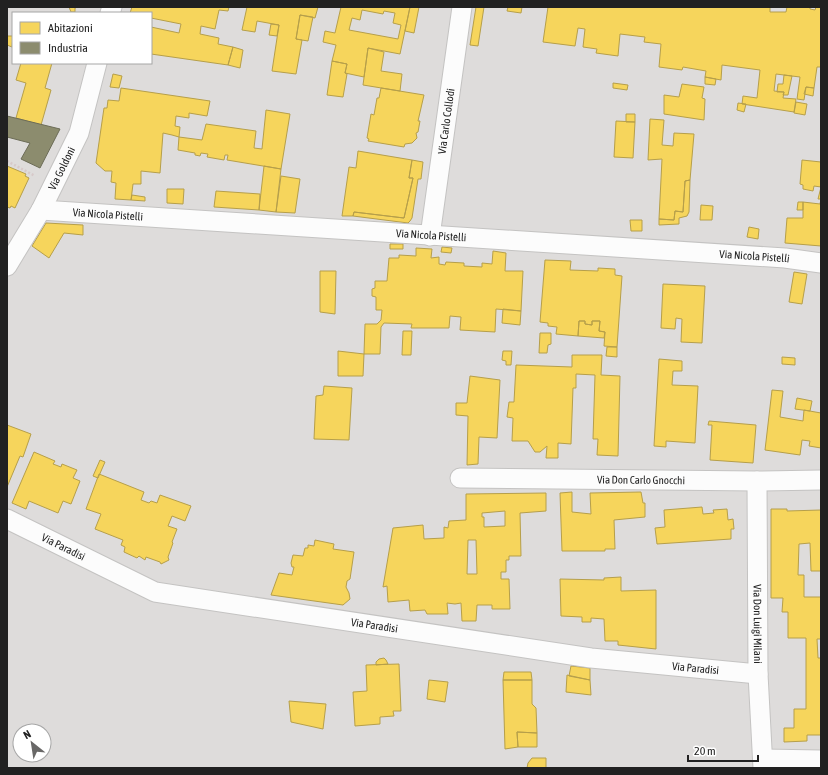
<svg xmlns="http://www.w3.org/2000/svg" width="828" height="775" viewBox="0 0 828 775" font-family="'Asap Condensed',sans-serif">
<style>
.residential{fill:#dedcdb;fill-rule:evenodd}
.homes{fill:#f6d55c;stroke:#b69f4a;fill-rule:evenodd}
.industry{fill:#8c8c6e;stroke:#6c6c57}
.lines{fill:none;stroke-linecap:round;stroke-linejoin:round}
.minor-casing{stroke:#c4c3c2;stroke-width:21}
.path{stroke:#d7c9c9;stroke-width:2.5;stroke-dasharray:2 2;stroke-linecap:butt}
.minor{stroke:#fcfcfc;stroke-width:19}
.labels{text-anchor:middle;stroke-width:4;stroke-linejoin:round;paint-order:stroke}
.street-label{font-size:11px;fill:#212121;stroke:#fff}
</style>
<rect width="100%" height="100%" fill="#eeecea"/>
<path class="residential" d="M7,7H821V768H7ZM13,13H151V63H13ZM20,731H44V755H20Z"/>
<path class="homes" d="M69,7H78L75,8V12H71Z
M132,7H229L228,11L219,10L215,29L201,26L200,34L219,38L218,44L233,47L228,65L151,54V27L179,33L181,24L151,18V13H130Z
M247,7H318L315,18L300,15L296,39L302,40L296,74L272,71L279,25L257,21L255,32L242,30Z
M341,7H410L400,54L368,48L364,77L345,73L347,64L332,61L336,45L323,42L325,31L335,33ZM362,10L383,14L384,11L395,13L393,23L401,25L398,39L349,30L352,18L360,20Z
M410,7H419L414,33L405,31Z
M476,7H484L478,46L470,45Z
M508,7H522L521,13L507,11Z
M548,7H770V12H786L787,7H810V9L815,10L816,7H821V67H817L814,88L806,87L804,100L797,99L800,77L776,74L774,91L784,92L783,98L796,99L794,112L742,104L743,96L757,98L760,70L722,65L721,80L705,77L706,71L683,67L682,70L659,67L661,44L644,42L645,37L620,34L618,56L596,53L597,49L583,47L585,29L578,28L575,46L543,42Z
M300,15L313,17L308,41L296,39Z
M271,24L279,25L277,36L269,35Z
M7,36H13L12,47L7,45Z
M233,47L243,50L240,68L228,65Z
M368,48L384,52L381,71L402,74L400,91L363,85Z
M332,61L347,64L345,73L347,74L343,97L327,95Z
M21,63H52L45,88L51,90L41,125L16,118L26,83L16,80Z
M113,74L122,76L119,88L110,87Z
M784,75L792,76L788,95H783L784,92H777L778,84H783Z
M705,77L716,79L715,85L705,84Z
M613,83L628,85L627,90L613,88Z
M682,84L704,87L702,98L705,99L704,120L664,114V95L679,97Z
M806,87L814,88L813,96L804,94Z
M121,88L210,101L207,116L189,113V118L176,116L175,126L180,127L179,137L172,135L163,133L160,173L141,171V184H133L131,200L115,199L116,183L111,182L112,171H105L96,163L104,108H107L108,100L119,101Z
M381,88L424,95L418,121H420L418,132L416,133L417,138L412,143L405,144L404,147L368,141L369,139L367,138L371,114L374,115L377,98H379Z
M796,102L807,104L805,115L794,113Z
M738,103L746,104L744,112L737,110Z
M266,110L290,114L281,169L227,160L228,155H225L224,160L207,157L208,154L201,153L200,156L195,155V153L178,150L179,137L202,140L206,124L256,131L254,148L262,149Z
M626,114H635V122H626Z
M650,119L664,120L662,145L673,146L674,133L694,134L690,180L685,181L683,212L675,211L674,220L659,219L662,159L648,160Z
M616,121L635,122L633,158L614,157Z
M358,151L412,160L409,178H413L404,218L354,212L353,216H342L349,167L356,168Z
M412,160L423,162L421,179H418L412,218L410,221L408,223L353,216L354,212L404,218L413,178H409Z
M802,160L821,162V199H818L821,187L814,186L813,191L803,189V185L800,184Z
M7,166L26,174L25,176L29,178L15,208L11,206L10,208L7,207Z
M264,166L281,169L276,212L259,210Z
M281,176L300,179L295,213L276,212Z
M690,180L689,212L687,216L679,218V224L659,225V219L674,220L675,211L683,212L685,181Z
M167,189H184L183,204L167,203Z
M216,191L260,194L259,210L214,207Z
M132,195L145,197V201L131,200Z
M821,199V246L785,243L787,218H803V202L820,204Z
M798,202H803V210H797Z
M701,205L713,206L712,220H700Z
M630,220H642V231H631Z
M46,223L83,225V235L64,233L49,258L32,246Z
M749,227L759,229L758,239L747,237Z
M390,244H403V249H390Z
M442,247L452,248L451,253L441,252Z
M416,248L432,249L431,258L439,257V264L445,265L446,262L464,263V266L482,267V263L492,264L493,251L506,253L505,271H523L521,311L496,309L495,332L460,330L461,317L450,316L449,328H411L412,324L384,323L381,327L380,354H364L365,324H377L381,320L382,310H376V297L372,296V289L375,288V281H387L389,258H399V255L416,256Z
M545,260L571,261L570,270L598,271V268L615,269V275L622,276L617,347L604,346L605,332L599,331L600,321H592V325L585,324V321H579L578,336L556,334L557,327L548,326V323L540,322Z
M320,271H336L335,314L320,312Z
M794,272L807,274L802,304L789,302Z
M663,284L705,286L702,343L681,342L682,319L676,318L675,329L661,328Z
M503,309L521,311L520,325L502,323Z
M579,321H585V324L592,325V321H600L599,331L605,332L604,338L578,336Z
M403,331H412L411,355H402Z
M540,333H551V344L548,345L547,353H539Z
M607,347H617V357L606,356Z
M338,351L364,354L363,376H338Z
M503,351H512L511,365H506V361L502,360Z
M572,355H602L601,375L620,376L618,456L597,455L598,439H593L595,375L576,374V388H573L571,444L558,443V458H546L547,446L540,452H535L528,441H512L513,418L507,417L509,402H514L516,365L572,367Z
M782,357L795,358V365L782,364Z
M659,359L682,361V371H673L672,385L698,386L695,443L666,441V447L654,446Z
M470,376L500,380L497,438L479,437L478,464L467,465L468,416L456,415V403H467Z
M324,386L352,388L349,440L314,439L316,396L323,395Z
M772,390L783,391L780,417L803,421L804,410L821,413V448L809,446L810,441L802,440L800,455L765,450Z
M797,398L812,401L810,411L795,409Z
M709,421L756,425L753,463L710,460L712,425H708Z
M7,425L31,434L23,457L20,456L7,487Z
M34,452L55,461L53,464L61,467L62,464L77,470L73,478L80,481L71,504L63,501L58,513L29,501L26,509L12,503Z
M100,460L105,462L98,478L93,476Z
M99,474L144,492L141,500L149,503L151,501L157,503L160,495L191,506L185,521L172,516L168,526L177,529L172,542L173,543L168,557L169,560L161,564L160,562L146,557L145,560L139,556L137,558L124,552L125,547L121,545L123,540L95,529L101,514L86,509Z
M572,492V512L591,514L590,493L641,492L643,503H645V517L614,520L615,549H605V551H562L560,493Z
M546,493V511L520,513L521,556H509V560H506V572H501V579H509L510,609H492V605H477L476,621H462L461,603L455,604L447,603L448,614H427L425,610L410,611L409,600L388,602L387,586L383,587L393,528L423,525L424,539L444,538V527L448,528L449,521L466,520V494ZM505,511V526L484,527V517H482V513ZM468,540H476L477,574H467Z
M702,507L703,514L714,513L713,510L727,509L728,520L733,519L734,529H731V539L657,544L655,528L665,527L664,510Z
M771,509H787V511L821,510V571H811L810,543L799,544L798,575H804V597H821V639H817L818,658H821V742V735H807V741L784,742V728H794V709H806V638H788V612H782L783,598H771Z
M315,540L334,544L333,549L354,552L350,579L347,581L346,587L349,593L350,599L343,605L271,595L279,573L292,575L294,567H292L291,563L293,555L303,556L305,548H308V545L314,546Z
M621,577V591L656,590V649L618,645V641H605L604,619L591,618V622H582V617L561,616L560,579L604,580V578Z
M384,658L386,660L388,664L376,665V662L379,659Z
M399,664L401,711H393L394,716L380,717V724L355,726L353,692L367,691L366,665Z
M571,666L590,668V680L569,676Z
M504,672H531L532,680H503Z
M567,675L590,680L591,695L566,692Z
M429,680L448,682L445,702L427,699Z
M503,680H532V704L536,708L537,733L517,732L518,747L505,749Z
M289,701L326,704L323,729L291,722Z
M517,732L537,733V747H518Z
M532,758H546V768H527L528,763Z"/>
<path class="industry" d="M7,116L60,129L40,168L21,159L30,143L7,137Z"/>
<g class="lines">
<g class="minor-casing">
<g id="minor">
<path d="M110,13L112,7"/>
<path id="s1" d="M41,210L785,258L821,263"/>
<path id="s2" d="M430,236L462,7"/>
<path id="s3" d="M7,266L41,210L79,133L97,63"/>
<path id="s4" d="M460,478L757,481L821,480"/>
<path id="s5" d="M757,481L758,674L763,768"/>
<path id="s6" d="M7,519L155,592L591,658L758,674"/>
<path d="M763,759L821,760"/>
</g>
</g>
<path class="path" d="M7,161L35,176"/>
<use href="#minor" class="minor"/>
</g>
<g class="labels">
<g class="street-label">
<text dy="4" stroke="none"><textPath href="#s2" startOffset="116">Via Carlo Collodi</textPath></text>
<text dy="4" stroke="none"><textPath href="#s3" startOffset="112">Via Goldoni</textPath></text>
<text dy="4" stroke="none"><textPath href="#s1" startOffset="67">Via Nicola Pistelli</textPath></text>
<text dy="4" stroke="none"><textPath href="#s1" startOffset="391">Via Nicola Pistelli</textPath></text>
<text dy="4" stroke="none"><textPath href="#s1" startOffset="715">Via Nicola Pistelli</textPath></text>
<text dy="4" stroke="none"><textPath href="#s4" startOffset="181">Via Don Carlo Gnocchi</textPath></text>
<text dy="4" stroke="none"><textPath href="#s6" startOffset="63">Via Paradisi</textPath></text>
<text dy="4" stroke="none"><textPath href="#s5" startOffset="143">Via Don Luigi Milani</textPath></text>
<text dy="4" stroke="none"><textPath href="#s6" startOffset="387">Via Paradisi</textPath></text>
<text dy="4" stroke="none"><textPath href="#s6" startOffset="711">Via Paradisi</textPath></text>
</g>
</g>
<rect width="828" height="775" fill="none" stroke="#212121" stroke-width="16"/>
<rect x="12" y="12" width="140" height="52" fill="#ffffff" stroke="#a6a6a6"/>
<rect x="20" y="22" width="20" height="12" fill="#f6d55c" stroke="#a6a6a6"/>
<text x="48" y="32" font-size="12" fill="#212121">Abitazioni</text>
<rect x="20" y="42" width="20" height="12" fill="#8c8c6e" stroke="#a6a6a6"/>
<text x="48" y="52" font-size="12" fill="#212121">Industria</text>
<g transform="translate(32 743) rotate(330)"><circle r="19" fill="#ffffff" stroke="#a6a6a6"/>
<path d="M0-3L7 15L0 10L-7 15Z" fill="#696867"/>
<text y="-6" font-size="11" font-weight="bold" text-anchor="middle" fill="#212121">N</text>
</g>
<path d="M688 755v6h70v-6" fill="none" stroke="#212121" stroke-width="2"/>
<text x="694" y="755" font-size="12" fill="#212121" stroke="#ffffff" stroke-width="3" paint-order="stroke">20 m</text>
</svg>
